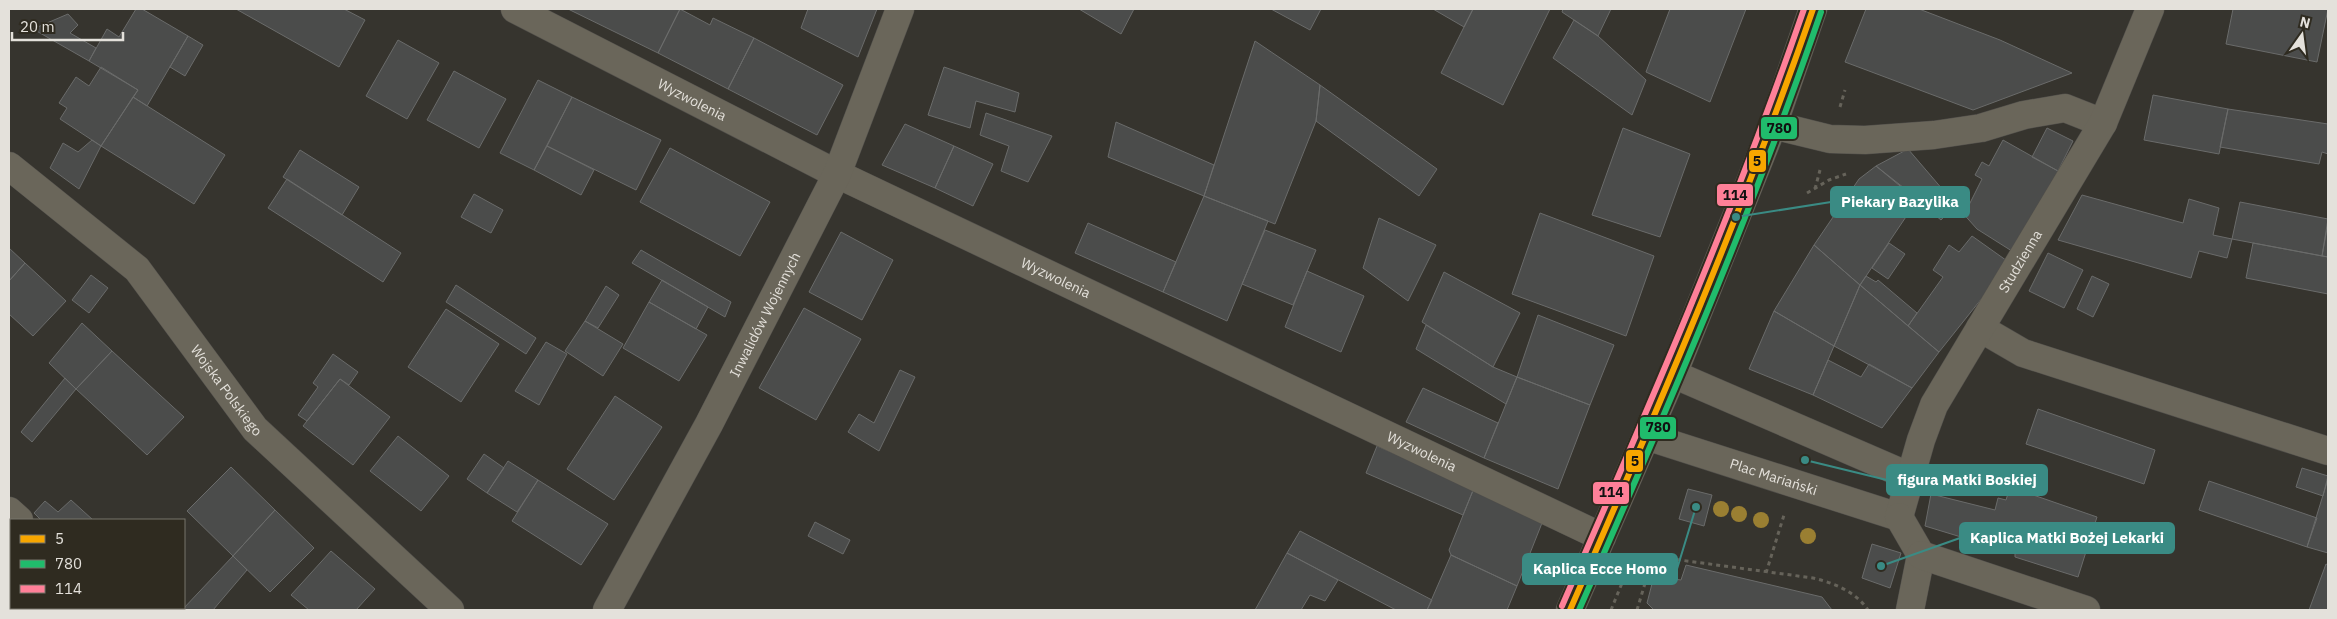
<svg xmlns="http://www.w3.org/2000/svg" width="2337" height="619" viewBox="0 0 2337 619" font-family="'IBM Plex Sans',sans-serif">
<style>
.building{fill:#4b4c4b;stroke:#6a6b6a}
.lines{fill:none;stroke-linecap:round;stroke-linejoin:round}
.minor-casing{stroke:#514f4b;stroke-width:29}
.path{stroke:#66635a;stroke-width:3;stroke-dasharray:4 4;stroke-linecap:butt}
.minor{stroke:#6a665a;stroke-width:28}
.bus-1-casing{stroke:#2f2b20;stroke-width:10}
.bus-2-casing{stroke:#2f2b20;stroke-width:10}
.bus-3-casing{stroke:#2f2b20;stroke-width:10}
.bus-1{stroke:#f7a600;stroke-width:6}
.bus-2{stroke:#20bc6c;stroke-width:6}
.bus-3{stroke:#ff8098;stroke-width:6}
.tree{fill:#9a7f32}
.labels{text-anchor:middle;stroke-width:4.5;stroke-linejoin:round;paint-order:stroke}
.street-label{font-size:14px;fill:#e4e1db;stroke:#2f2b20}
.leader{fill:none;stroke:#3a8b84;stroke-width:2}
.callout-dot{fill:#3a8b84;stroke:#2f2b20;stroke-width:2}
.callout{fill:#3a8b84;stroke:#3a8b84;stroke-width:2}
.callout-label{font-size:15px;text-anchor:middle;font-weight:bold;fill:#fff}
.line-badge{stroke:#2f2b20;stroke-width:2}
.pale-badge-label{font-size:14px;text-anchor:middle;font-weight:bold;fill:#111}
</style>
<rect width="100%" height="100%" fill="#36342e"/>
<path class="building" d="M136,9H142L188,36L147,106L133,97L138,90L89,61L107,29L119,37Z
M236,9H344L365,20L339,67Z
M568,9H680L658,53Z
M680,9L710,25L713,18L754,38L728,89L658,53Z
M808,9H877L858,57L801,28Z
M1079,9H1134L1121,34Z
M1271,9H1321L1310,30Z
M1433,9H1473L1464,27Z
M1473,9H1550L1503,105L1441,73Z
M1563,9H1611L1598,36L1562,12Z
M1670,9H1746L1710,102L1646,72Z
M1866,9H1919L2000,40L2072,73L1973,110L1845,62Z
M2233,9H2328L2317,62L2226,44Z
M68,14L78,25L70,33L96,48L89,61L33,29Z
M1574,20L1598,36L1646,80L1632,115L1553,58Z
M188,36L203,45L185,76L170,67Z
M754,38L843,85L817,135L728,89Z
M398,40L439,63L407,119L366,96Z
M1255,41L1320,85L1316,121L1275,224L1204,196Z
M101,67L138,90L101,146L60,119L67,108L59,103L76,77L89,86Z
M944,67L1019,93L1015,112L976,101L970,128L928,115Z
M454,71L506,99L479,148L427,120Z
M538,80L572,97L534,170L500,153Z
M1320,85L1437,169L1419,196L1316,121Z
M2153,95L2228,109L2219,154L2144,140Z
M133,97L225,155L194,204L101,146Z
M572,97L661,140L636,190L547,146Z
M2228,109L2328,124V154L2322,152L2319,164L2220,147Z
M986,113L1052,136L1028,182L1001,171L1009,146L980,135Z
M1116,122L1214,165L1204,196L1108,157Z
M905,124L954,146L935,188L882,165Z
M1623,128L1690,154L1660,237L1592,215Z
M2047,128L2073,141L2058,171L2032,157Z
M92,140L101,146L79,189L50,168L63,143L78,152Z
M2003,140L2058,171L2015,253L1977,229L1951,200L1960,193L1968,207L1982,179L1975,175L1982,162L1989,166Z
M547,146L594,170L581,195L534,170Z
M954,146L993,164L973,206L935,188Z
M670,148L770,202L740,256L640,202Z
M1908,149L1955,204L1941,220L1876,166Z
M300,150L359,187L342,215L283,177Z
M1876,166L1918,199L1860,285L1814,245L1859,179Z
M287,179L401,253L383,282L268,208Z
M474,194L503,210L491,233L461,217Z
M2082,195L2183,223L2189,199L2219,208L2213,235L2232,239L2227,258L2199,251L2191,278L2058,240Z
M1204,196L1268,221L1227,321L1163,292Z
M2240,202L2328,219L2322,256L2232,239Z
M1540,213L1654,256L1626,336L1512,294Z
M1379,218L1436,245L1408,301L1363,268Z
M1088,223L1176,262L1163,292L1075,253Z
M2328,223V257L2322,256Z
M1265,230L1316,250L1293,305L1242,284Z
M841,232L893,260L862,320L809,292Z
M1972,236L2010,263L1939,352L1908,326L1943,277L1933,270L1949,245L1959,252Z
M1889,243L1905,254L1888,279L1872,268Z
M2253,243L2328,257V294L2246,278Z
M1814,245L1860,285L1834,346L1774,311Z
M9,248L25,263L9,281Z
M641,250L731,302L725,317L632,263Z
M2048,253L2083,270L2064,308L2029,291Z
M25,263L66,301L33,336L9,314V281Z
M1307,271L1364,296L1341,352L1285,327Z
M1444,272L1520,313L1493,367L1422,322Z
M91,275L108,288L89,313L72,300Z
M1866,276L1876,282L1878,280L1917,313L1908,326L1860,285Z
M2092,276L2109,284L2093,317L2077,309Z
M662,280L708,307L696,329L649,302Z
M456,285L536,338L526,354L446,302Z
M1860,285L1939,352L1912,388L1834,346Z
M606,286L619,295L598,328L585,321Z
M649,302L707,335L679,381L623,348Z
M804,308L861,339L816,420L759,388Z
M446,309L499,344L461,402L408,367Z
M1774,311L1834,346L1813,395L1749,369Z
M1538,315L1614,345L1590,405L1517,377Z
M585,321L623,344L603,376L565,351Z
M82,323L112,351L76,389L49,363Z
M1426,325L1493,367L1517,377L1506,404L1416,349Z
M546,342L567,354L539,405L515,391Z
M112,351L184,417L147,455L76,389Z
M333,354L358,372L349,385L340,379L307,421L298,415L318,387L313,383Z
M1828,360L1861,377L1869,364L1912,388L1882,428L1813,395Z
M900,370L915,377L879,451L848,432L859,414L874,423Z
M1517,377L1590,405L1558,489L1484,458Z
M65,378L76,389L32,442L21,432Z
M340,379L390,417L353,465L303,426Z
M1423,388L1498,423L1484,458L1406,422Z
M615,396L662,427L614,500L567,469Z
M2038,409L2155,450L2144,484L2026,444Z
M398,436L449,476L421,511L370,471Z
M1377,446L1474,488L1463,515L1366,473Z
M484,454L504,468L487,493L467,479Z
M508,461L538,480L517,512L487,493Z
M231,467L275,510L233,556L187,511Z
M2302,468L2328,476L2323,496L2296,487Z
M2328,479V553L2307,547Z
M538,480L608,524L581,565L512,521Z
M2209,481L2317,518L2307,547L2199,510Z
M2010,487L2097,517L2078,577L2015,557V553L2002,550L1996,539L1987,536L1984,544L1925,526L1931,494L1995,510L1998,498L2006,500Z
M1474,488L1544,518L1517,586L1451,555L1449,550Z
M1688,489L1712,495L1704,526L1679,519Z
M71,500L93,520H41L34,513L45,501L58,512Z
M275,510L314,548L270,592L233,556Z
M815,522L850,540L843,554L808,536Z
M1300,531L1432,600L1427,610H1396L1287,553Z
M1872,544L1901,553L1890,588L1862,578Z
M331,551L375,589L356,610H309L291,595Z
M1287,553L1338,580L1325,601L1310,595L1301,610H1255Z
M1451,555L1517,586L1507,610H1427Z
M233,556L247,570L213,610H182Z
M2326,564L2328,565V610H2309Z
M1686,565L1822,597L1832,610H1654L1647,603L1653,580L1667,578L1681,580Z
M9,602L11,603V608L27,610H9Z"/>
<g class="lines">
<g class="minor-casing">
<g id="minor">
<path id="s1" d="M515,9L837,174L1602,537"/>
<path d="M1773,125L1830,139L1865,140L1934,135L1981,128L2024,115L2065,108L2103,123"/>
<path id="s2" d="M9,166L137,269L255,429L450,610"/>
<path d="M1980,328L2023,353L2328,451"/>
<path d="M1673,374L1911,477"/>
<path id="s3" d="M1646,436L1899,517"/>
<path d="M9,511L19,520"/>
<path id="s4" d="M1899,517L1921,440L1934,405L2103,123L2150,9"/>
<path d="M1899,517L1921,555L1910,610"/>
<path d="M1921,555L2086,610"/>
<path d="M115,608L118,610"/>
<path id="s5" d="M607,610L709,424L837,174L900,9"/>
<path d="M1570,610L1673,374L1773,125L1813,9"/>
</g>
</g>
<path class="path" d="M1840,107L1845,90
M1815,189L1820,170
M1807,193L1829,180L1846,174
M1766,573L1784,515
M1611,610L1629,566
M1637,610L1646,580L1665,558L1813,578C1834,583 1856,592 1868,610"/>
<use href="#minor" class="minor"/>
<g class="bus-1-casing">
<path id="bus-1" d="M1570,610C1657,411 1742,214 1813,9"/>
</g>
<g class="bus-2-casing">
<path id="bus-2" d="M1579,610C1666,412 1751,216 1821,12"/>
</g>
<g class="bus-3-casing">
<path id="bus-3" d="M1562,606C1648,409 1734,212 1804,9"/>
</g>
<use href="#bus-1" class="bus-1"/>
<use href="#bus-2" class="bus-2"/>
<use href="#bus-3" class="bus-3"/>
</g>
<g class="tree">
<circle cx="1721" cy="509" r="8"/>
<circle cx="1739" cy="514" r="8"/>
<circle cx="1761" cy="520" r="8"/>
<circle cx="1808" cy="536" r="8"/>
</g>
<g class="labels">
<g class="street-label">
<text dy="5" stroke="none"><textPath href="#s1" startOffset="199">Wyzwolenia</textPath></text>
<text dy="5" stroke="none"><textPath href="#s4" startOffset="285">Studzienna</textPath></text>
<text dy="5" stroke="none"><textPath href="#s1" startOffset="604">Wyzwolenia</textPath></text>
<text dy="5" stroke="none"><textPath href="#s5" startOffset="335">Inwalidów Wojennych</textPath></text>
<text dy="5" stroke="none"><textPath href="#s2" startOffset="315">Wojska Polskiego</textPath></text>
<text dy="5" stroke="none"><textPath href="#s1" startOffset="1009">Wyzwolenia</textPath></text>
<text dy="5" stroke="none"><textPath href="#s3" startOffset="134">Plac Mariański</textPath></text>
</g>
</g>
<path class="leader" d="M1736 217L1831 202M1805 460L1887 480M1881 566L1960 538M1696 507L1677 569"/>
<g class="callout-dot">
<circle cx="1736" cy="217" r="5"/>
<circle cx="1805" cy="460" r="5"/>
<circle cx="1881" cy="566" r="5"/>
<circle cx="1696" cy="507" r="5"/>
</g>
<g class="callout">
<rect x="1831" y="187" width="138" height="30" rx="5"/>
<rect x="1887" y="465" width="160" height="30" rx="5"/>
<rect x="1960" y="523" width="214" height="30" rx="5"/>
<rect x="1523" y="554" width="154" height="30" rx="5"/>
</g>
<g class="callout-label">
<text x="1900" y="207">Piekary Bazylika</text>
<text x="1967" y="485">figura Matki Boskiej</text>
<text x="2067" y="543">Kaplica Matki Bożej Lekarki</text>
<text x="1600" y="574">Kaplica Ecce Homo</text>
</g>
<g class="line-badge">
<rect x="1760" y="116" width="38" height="24" rx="5" fill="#20bc6c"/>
<rect x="1748" y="149" width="19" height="24" rx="5" fill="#f7a600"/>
<rect x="1716" y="183" width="38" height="24" rx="5" fill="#ff8098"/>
<rect x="1639" y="416" width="38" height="24" rx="5" fill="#20bc6c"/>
<rect x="1625" y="449" width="19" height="24" rx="5" fill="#f7a600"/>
<rect x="1592" y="481" width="38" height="24" rx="5" fill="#ff8098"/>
</g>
<g class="pale-badge-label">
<text x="1779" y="133">780</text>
<text x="1757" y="166">5</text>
<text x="1735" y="200">114</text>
<text x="1658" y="432">780</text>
<text x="1635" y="466">5</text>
<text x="1611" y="497">114</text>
</g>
<rect width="2337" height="619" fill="none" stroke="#e4e1db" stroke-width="20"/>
<rect x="10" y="519" width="175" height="90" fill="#2f2b20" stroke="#77746b"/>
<rect x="20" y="535" width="25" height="8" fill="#f7a600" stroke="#77746b"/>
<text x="55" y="544" font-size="15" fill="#e4e1db">5</text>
<rect x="20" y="560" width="25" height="8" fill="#20bc6c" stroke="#77746b"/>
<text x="55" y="569" font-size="15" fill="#e4e1db">780</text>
<rect x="20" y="585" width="25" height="8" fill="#ff8098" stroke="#77746b"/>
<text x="55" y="594" font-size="15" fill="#e4e1db">114</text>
<g transform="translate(2302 35) rotate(14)" stroke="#2f2b20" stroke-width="4" paint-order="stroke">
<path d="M0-4L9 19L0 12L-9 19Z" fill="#e4e1db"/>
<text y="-8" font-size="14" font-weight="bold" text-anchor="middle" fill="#e4e1db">N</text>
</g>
<path d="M12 32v8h111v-8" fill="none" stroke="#e4e1db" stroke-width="2.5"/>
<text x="20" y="32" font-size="15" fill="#e4e1db" stroke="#2f2b20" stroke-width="4" paint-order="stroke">20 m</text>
</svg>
